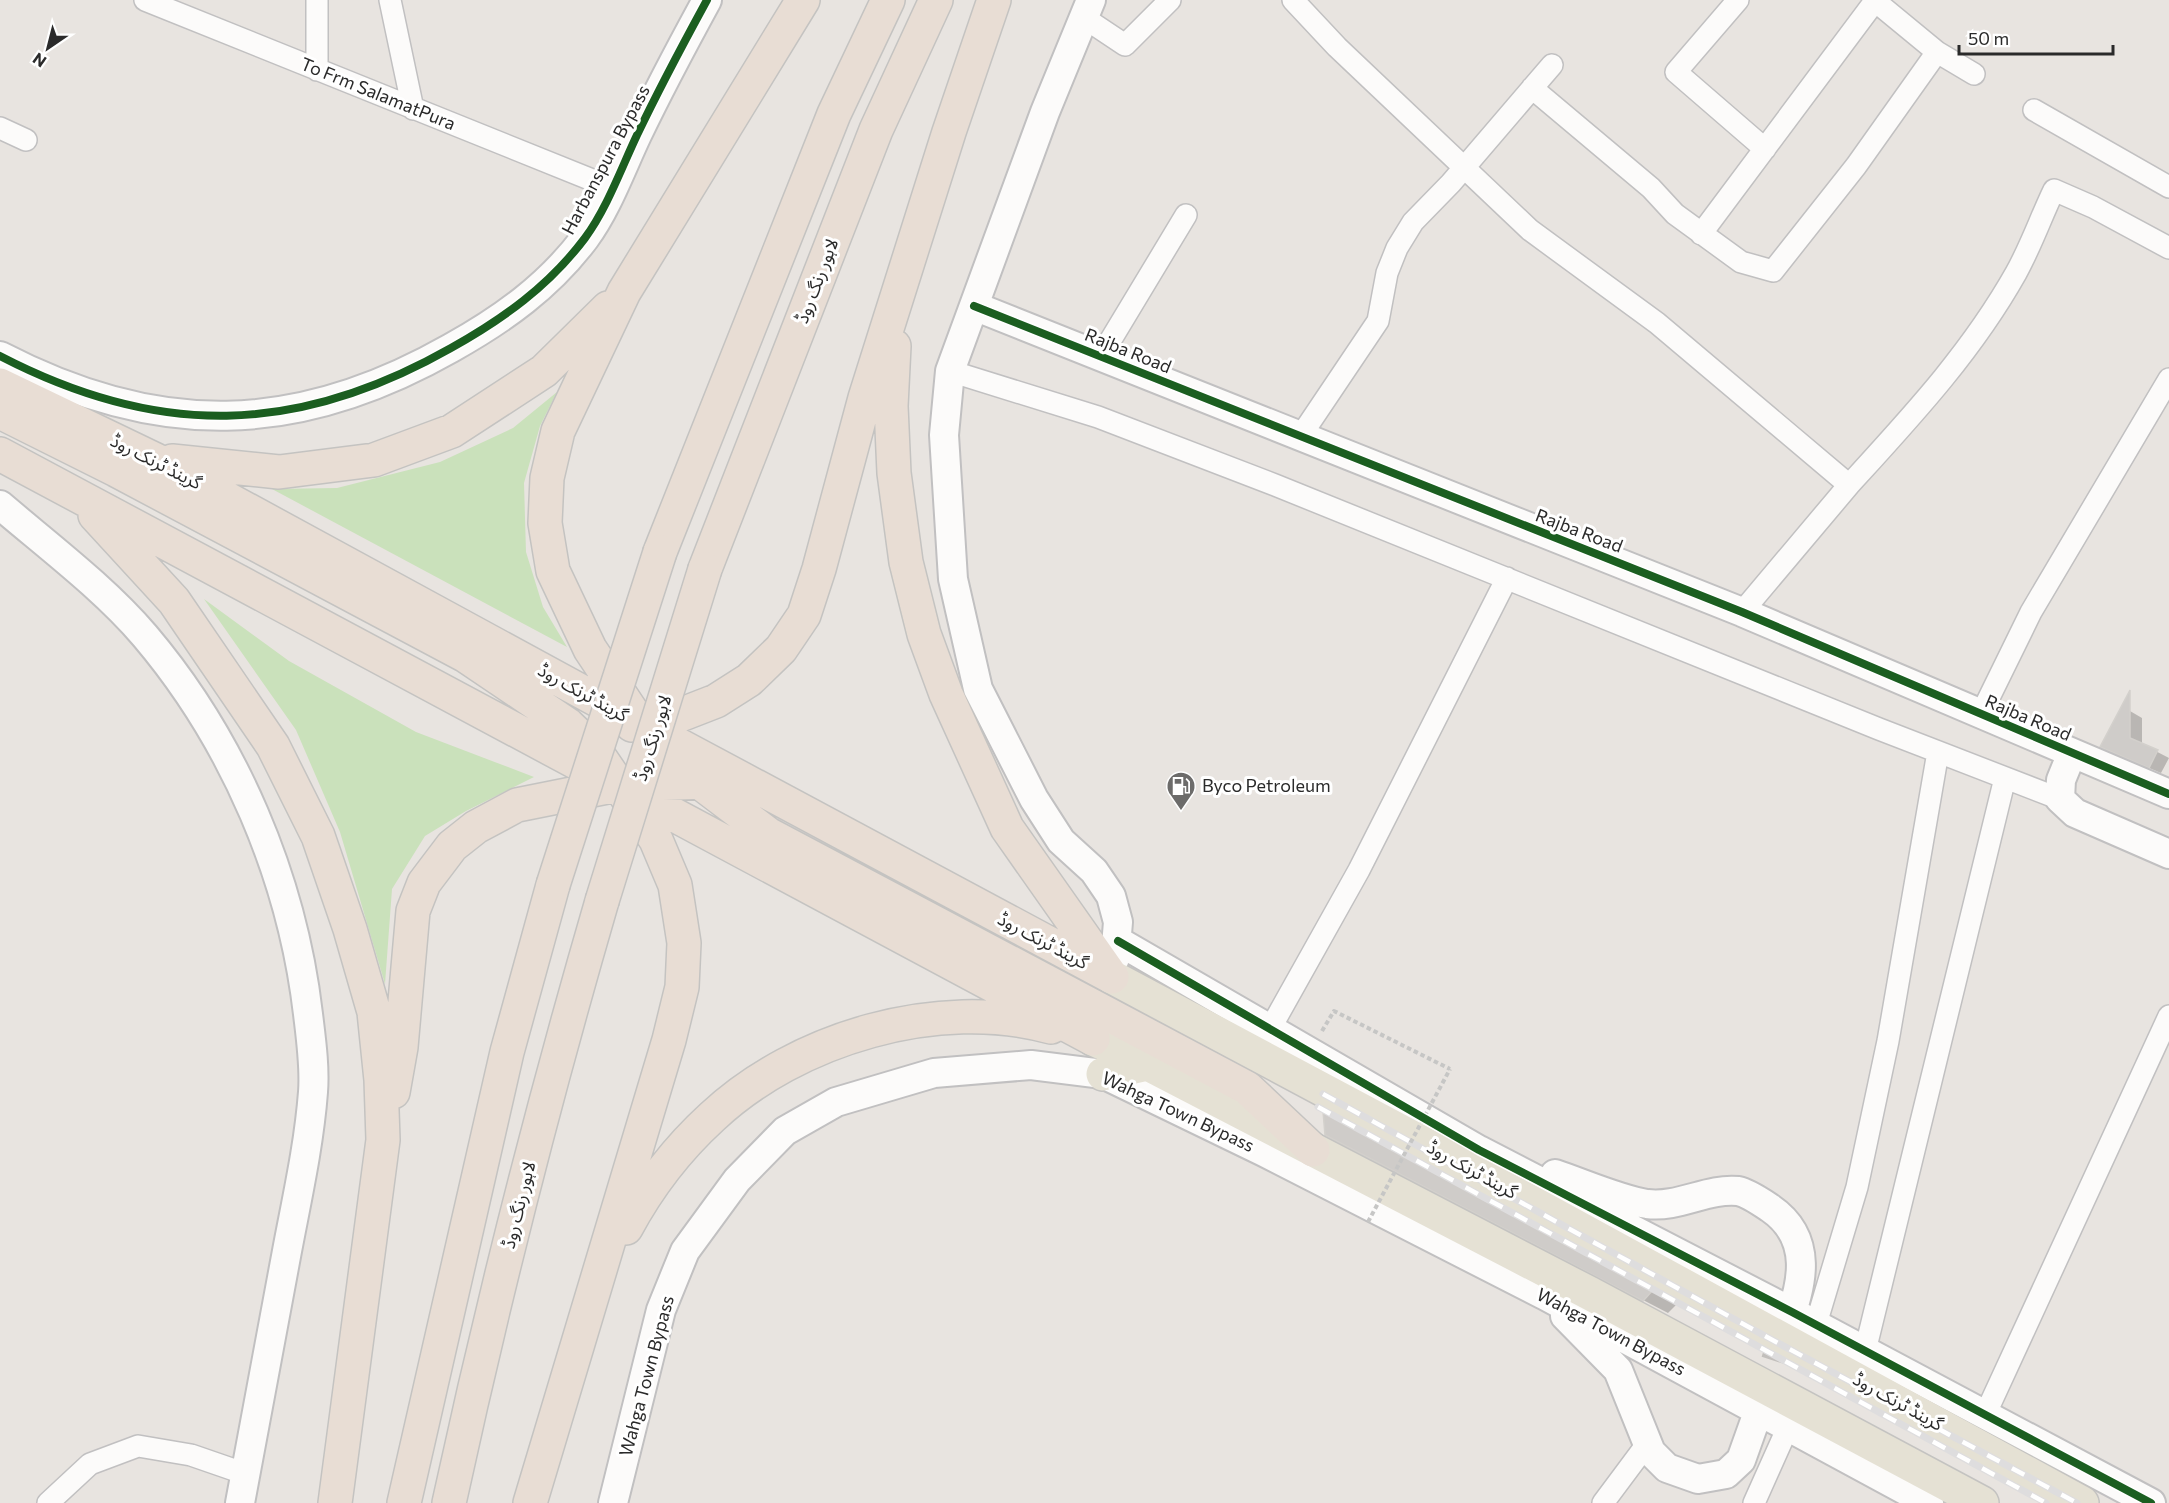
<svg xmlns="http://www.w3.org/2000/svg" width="2169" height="1503" viewBox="0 0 2169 1503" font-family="Commissioner,'Noto Sans Arabic',sans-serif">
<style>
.green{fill:#cae1bb}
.shadow{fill:#0003}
.building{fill:#cfccc9;stroke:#d3d0cc;stroke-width:1.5}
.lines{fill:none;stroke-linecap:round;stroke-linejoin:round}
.secondary-tunnel{stroke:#c2bfbc;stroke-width:28;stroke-dasharray:28 14;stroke-linecap:butt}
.street-casing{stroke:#c1c0c1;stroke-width:24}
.secondary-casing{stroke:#c1c0c1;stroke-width:32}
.primary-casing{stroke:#c4c3c1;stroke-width:36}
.highway-casing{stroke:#c4c3c1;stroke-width:36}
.path{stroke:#c6c6c5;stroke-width:4;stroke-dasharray:4.5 3;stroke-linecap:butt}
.street{stroke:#fcfbfa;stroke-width:21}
.secondary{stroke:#fcfbfa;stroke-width:28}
.primary{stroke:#e5e1d4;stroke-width:33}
.highway{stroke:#e8ddd4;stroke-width:33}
.rail-casing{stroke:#deddde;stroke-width:7}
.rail{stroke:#fff;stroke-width:4.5;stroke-dasharray:14;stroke-linecap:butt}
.highway-bridge-casing{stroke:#c4c3c1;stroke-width:36;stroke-linecap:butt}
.path-bridge{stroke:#c6c6c5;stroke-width:4;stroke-dasharray:4.5 3;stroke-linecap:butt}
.highway-bridge{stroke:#e8ddd4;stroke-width:33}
.cycleway-casing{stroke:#fff;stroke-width:11}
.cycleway{stroke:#1b5e20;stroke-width:8}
.labels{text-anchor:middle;stroke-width:6;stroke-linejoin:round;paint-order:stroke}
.street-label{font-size:18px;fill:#2a2a2a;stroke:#fff}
.poi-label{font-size:18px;fill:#2a2a2a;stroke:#fff;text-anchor:start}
</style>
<rect width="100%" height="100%" fill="#e8e4e0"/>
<path class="green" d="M557,392L540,426L524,483L526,552L543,607L567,647L272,489L337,488L440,462L513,428Z
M204,599L289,661L416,732L534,777L466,811L425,836L392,889L385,984L340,832L296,730Z"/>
<path class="shadow" d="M2121,711H2130L2142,718V744L2169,758L2161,773L2114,753Z
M1325,1114L1653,1291L1676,1305L1668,1313L1351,1148Z"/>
<path class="building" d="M2130,690V738L2158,750L2149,768L2100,747Z
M1323,1111L1429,1167L1653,1290L1643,1301L1325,1135Z"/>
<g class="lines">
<path class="secondary-tunnel" d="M1762,1401L1785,1330"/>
<g class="street-casing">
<path id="street" d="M145,0L612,188
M390,0L413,109
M1293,0L1337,47L1530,230L1657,323L1849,485L1742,612
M1738,0L1676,72L1765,149
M1083,17L1125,45L1170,0
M317,70V0
M1532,88L1651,188L1675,214L1741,262L1773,271L1856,166L1937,52L1974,74
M2034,110L2169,187
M0,128L26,140
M1701,234L1875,1L1937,52
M1101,356L1186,215
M950,371L1098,417L1275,485L1879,729L2060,799
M1300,437L1378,321L1387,273L1397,248L1413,222L1451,183L1552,65
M1849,485C1911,417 1971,353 2016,273C2031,246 2041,217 2054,190L2093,207L2169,248
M1981,714L2031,612L2169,379
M1270,1029L1359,870L1507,578
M1816,1324L1857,1187L1888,1041L1938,752
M1865,1351L2005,778
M1985,1415L2169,1016
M48,1503L90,1464L138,1446L191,1455L246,1474
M1603,1503L1647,1444
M1754,1503L1788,1427"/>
</g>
<g class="secondary-casing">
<path id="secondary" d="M1091,0L1045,112L950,371L944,435L953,579L978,689L1034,799L1061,841L1094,871L1111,896L1118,922L1115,958
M974,306L1742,612L2169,794
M0,356C158,438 296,436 451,348C503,319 549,286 585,238C607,208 621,169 637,135C659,89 683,44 707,0
M0,505C48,546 104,588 145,636C234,741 292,877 308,1014C311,1039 315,1067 313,1092C309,1145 297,1198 287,1251C271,1335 255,1419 240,1503
M2072,753L2061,780L2060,799L2075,813L2169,854
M1118,941L1479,1150L1792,1312L2151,1503
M1555,1174C1582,1183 1620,1200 1647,1204C1679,1208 1707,1188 1738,1191C1748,1193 1761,1202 1770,1208C1814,1238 1803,1285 1786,1328
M1565,1316L1618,1370L1651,1452L1667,1468L1698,1479L1726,1474L1741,1460L1762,1401
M613,1503L661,1310L685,1251L737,1180L785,1131L836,1102L934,1073L1031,1065L1103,1074L1264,1152L1544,1295L1929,1503"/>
</g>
<g class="primary-casing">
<path id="primary" d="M1112,977L1438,1151L2082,1503
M1093,1039L1148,1064L1589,1293L1982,1503
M1103,1074L1148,1064"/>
</g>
<g class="highway-casing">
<path id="highway" d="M803,0L624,292L558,431L547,478L545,523L553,571L590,649L640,724L698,781L768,834L1247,1088L1313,1150
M894,346L891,406L894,473L906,562L924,634L946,694L1007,828L1109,973
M0,385L156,460L632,719
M0,412L116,470L466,656L568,725L597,753L656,840L675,885L684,943L682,987L669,1040L530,1503
M0,454L1093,1039
M172,461L279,472L374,460L452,431L544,371L608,308
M95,515L174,601L273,746L318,836L350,929L374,1012L381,1080L383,1140L335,1503
M660,552L834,114L888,0
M705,569L876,130L936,0
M632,725L680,715L716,701L749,680L781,649L804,615L819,569L865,398L949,132L994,0
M677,744L1112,977
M393,1092L401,1047L413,911L424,883L452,846L476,827L517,805L617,785L709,782
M626,1228C648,1187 677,1149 712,1117C796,1038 939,996 1051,1027
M404,1503L507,1052L553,885
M449,1503C493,1300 544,1100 602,901"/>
</g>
<path class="path" d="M1322,1031L1334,1011L1450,1069"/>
<use href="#street" class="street"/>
<use href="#secondary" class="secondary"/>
<use href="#primary" class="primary"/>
<use href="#highway" class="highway"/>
<g class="rail-casing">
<path id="rail" d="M1323,1094L1765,1336L2077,1503
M1318,1107L2046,1503"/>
</g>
<use href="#rail" class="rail"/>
<g class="highway-bridge-casing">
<path id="highway-bridge" d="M553,885L660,552
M602,901L705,569"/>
</g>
<path class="path-bridge" d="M1368,1222L1450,1069"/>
<use href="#highway-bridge" class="highway-bridge"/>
<g class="cycleway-casing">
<path id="cycleway" d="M974,306L1742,612L2169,794
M0,356C158,438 296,436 451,348C503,319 549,286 585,238C607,208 621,169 637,135C659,89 683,44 707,0
M1118,941L1479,1150L1792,1312L2151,1503"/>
</g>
<use href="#cycleway" class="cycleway"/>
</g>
<defs>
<g id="fuel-pin" transform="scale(1.5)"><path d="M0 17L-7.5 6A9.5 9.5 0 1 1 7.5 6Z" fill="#6c6b6a" stroke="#fff"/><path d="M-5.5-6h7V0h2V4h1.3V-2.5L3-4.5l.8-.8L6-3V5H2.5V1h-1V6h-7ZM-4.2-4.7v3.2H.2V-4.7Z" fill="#fff"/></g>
</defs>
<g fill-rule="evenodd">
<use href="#fuel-pin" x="1181" y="786"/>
</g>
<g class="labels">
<g class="street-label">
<text transform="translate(378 94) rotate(22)" y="6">To Frm SalamatPura</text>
<text transform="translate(606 160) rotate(-62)" y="6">Harbanspura Bypass</text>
<text transform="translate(817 281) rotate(-69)" y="6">لاہور رنگ روڈ</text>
<text transform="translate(1128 351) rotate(22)" y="6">Rajba Road</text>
<text transform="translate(156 462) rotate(27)" y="6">گرینڈ ٹرنک روڈ</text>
<text transform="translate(1579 531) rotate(21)" y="6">Rajba Road</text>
<text transform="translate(583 693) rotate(29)" y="6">گرینڈ ٹرنک روڈ</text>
<text transform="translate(2028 718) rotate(23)" y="6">Rajba Road</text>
<text transform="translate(653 738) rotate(-73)" y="6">لاہور رنگ روڈ</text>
<text transform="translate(1043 941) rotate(28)" y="6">گرینڈ ٹرنک روڈ</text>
<text transform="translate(1178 1112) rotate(25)" y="6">Wahga Town Bypass</text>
<text transform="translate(1472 1170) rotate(29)" y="6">گرینڈ ٹرنک روڈ</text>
<text transform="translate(519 1205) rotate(-76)" y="6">لاہور رنگ روڈ</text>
<text transform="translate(1611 1332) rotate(28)" y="6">Wahga Town Bypass</text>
<text transform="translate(647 1376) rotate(-75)" y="6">Wahga Town Bypass</text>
<text transform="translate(1898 1402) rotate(29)" y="6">گرینڈ ٹرنک روڈ</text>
</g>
<g class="poi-label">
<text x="1202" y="792">Byco Petroleum</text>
</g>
</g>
<g transform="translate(48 48) rotate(215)" stroke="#ffffff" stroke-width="4.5" paint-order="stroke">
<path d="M0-4.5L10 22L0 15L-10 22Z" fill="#2a2a2a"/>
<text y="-9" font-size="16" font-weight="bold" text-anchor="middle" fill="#2a2a2a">N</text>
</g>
<path d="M1959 45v9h154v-9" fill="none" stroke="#2a2a2a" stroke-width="3"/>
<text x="1968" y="45" font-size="18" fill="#2a2a2a" stroke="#ffffff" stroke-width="4.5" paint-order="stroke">50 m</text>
</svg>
